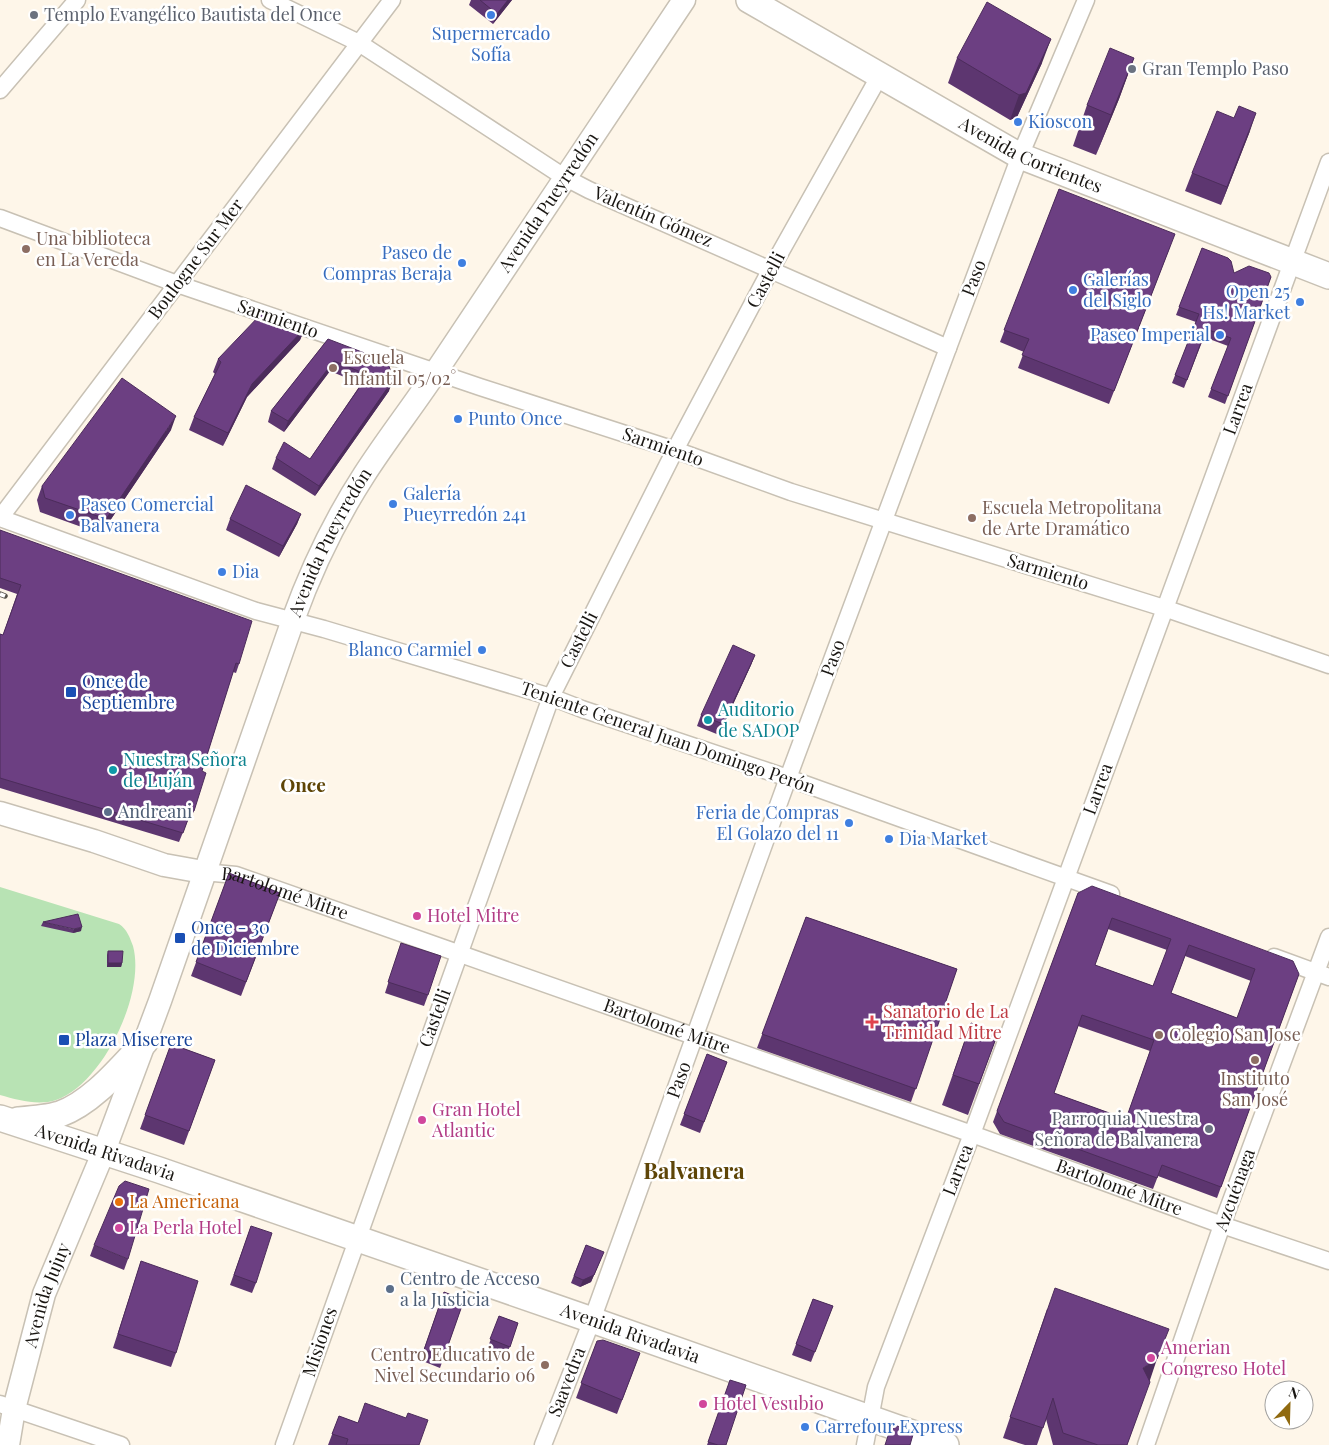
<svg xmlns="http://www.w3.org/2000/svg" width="1329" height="1445" viewBox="0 0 1329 1445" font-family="'Playfair Display',serif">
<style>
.green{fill:#b8e3b4}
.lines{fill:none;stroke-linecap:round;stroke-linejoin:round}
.minor-casing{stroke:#c8c1b4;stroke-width:19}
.secondary-casing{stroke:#c8c1b4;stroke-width:25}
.primary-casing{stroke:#c8c1b4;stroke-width:28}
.minor{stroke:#fff;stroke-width:16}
.secondary{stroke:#fff;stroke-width:22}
.primary{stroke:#fff;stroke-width:25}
.rail-casing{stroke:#56524b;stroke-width:5.5}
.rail{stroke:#fff;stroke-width:4;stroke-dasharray:11;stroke-linecap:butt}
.wall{fill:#5d3670;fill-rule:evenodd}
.shaded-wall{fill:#4c2c5b}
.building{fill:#6c3f82;stroke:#4c2c5b;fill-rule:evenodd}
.worship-dot{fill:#6b7280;stroke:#fff;stroke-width:2}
.shop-dot{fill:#3f7fe0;stroke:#fff;stroke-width:2}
.education-dot{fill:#8d6e63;stroke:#fff;stroke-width:2}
.transit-dot{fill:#1a4fb4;stroke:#fff;stroke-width:2}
.culture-dot{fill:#0f9aa8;stroke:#fff;stroke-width:2}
.service-dot{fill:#5c6f8a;stroke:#fff;stroke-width:2}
.hotel-dot{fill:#d1479c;stroke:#fff;stroke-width:2}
.health-dot{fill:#e0444e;stroke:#fff;stroke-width:2}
.food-dot{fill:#e8710a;stroke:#fff;stroke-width:2}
.labels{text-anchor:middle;stroke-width:5;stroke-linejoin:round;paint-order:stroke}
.worship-label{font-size:18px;fill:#5b616d;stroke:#fff;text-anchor:start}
.shop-label{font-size:18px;fill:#366cbe;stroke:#fff;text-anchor:start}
.street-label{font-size:18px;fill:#191612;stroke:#fff}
.education-label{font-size:18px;fill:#785e54;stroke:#fff;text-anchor:start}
.transit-label{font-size:18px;fill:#164399;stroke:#fff;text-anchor:start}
.culture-label{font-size:18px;fill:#0d838f;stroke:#fff;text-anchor:start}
.service-label{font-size:18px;fill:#4e5e75;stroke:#fff;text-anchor:start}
.hotel-label{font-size:18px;fill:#b23c85;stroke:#fff;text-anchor:start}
.health-label{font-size:18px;fill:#be3a42;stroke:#fff;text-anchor:start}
.food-label{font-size:18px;fill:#c56008;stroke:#fff;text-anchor:start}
.neighbourhood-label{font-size:19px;font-weight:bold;fill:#5e4507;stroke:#fff}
.district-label{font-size:22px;font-weight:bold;fill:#5e4507;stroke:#fff}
</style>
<rect width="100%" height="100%" fill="#fef6e9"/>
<path class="green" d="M0,887L119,924C127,929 130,938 133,946C146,993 103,1084 56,1100C38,1106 18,1100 0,1095Z"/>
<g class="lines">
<g class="minor-casing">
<g id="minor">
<path d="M270,0L359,43L564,177L589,190L948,348"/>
<path d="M392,0L0,518L256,611L324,629L551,697L582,709L788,778L1111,894"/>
<path d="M0,90L77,0"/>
<path d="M0,218L177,284L480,387L675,450L791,492L1164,608L1329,665"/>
<path id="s1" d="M203,872L236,875L972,1134L1222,1225L1329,1261"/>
<path d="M1274,957L1329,977"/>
<path d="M0,1404L121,1445"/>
<path d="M284,1445L551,697L675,450L771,269L880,75"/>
<path d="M543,1445L592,1320L788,778L948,348L1020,156L1086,0"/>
<path d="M865,1445L876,1387L972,1134L1329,162"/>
<path d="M1146,1445L1222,1225L1329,937"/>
</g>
</g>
<g class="secondary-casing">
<g id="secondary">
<path d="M0,813L94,841L164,865L203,872"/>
<path id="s2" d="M8,1445L14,1409L44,1294L104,1151L160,1001L293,620C311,570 335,520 364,475C387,439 414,405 437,370C519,246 602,123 684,0"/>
</g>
</g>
<g class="primary-casing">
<g id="primary">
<path id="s3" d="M749,0L1020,156L1329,276"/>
<path id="s4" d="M0,1118L159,1170L592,1320L946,1445"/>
<path d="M18,1120C32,1119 47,1118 60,1114C93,1102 121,1067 145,1042"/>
</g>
</g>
<use href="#minor" class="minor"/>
<use href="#secondary" class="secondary"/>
<use href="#primary" class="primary"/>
<g class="rail-casing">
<path id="rail" d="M0,594L5,596"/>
</g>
<use href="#rail" class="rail"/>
</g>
<path class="wall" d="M471,0H512L493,24L469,5Z
M957,58L1042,63L1017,117L1010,120L948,83Z
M1134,58L1119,99L1096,155L1073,146L1087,105Z
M1250,131L1221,205L1185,191L1192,173Z
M1059,189L1170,247L1109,404L1018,368L1024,352L1000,342Z
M1202,248L1234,273L1271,277L1225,404L1208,397L1228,346L1204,337L1184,388L1172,383L1196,322L1176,315Z
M305,328L300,340L247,397L223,446L189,430L194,417L215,374L213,372L218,359Z
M328,339L389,391L315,496L272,469L276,458L310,459L361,384L330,371L284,432L268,422L271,411Z
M171,430L101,534L40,512L37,500L42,486Z
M301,514L297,524L279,557L226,530L230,519Z
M0,530L239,664L236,673L233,672L202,771L194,811L190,820H188L179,842L0,788V634L3,635L17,594L0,588Z
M755,655L751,665L719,735L697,726L701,715Z
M229,873L280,893L241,996L191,976Z
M1078,893L1299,974L1217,1198L1158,1176L1153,1189L1000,1134L993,1122ZM1108,929L1167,950L1153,986L1095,965ZM1185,956L1251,981L1237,1018L1171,993ZM1078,1026L1150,1051L1126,1119L1054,1093Z
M806,917L957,969L911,1102L757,1048Z
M43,922L81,931L73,933L41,926Z
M401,943L428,995L424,1006L385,993Z
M108,951L122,963L121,967H107V955Z
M971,1023L998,1033L968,1115L942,1105Z
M171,1044L215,1060L184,1145L140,1129Z
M707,1054L727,1062L700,1133L680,1125Z
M251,1226L256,1283L252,1293L230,1285Z
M94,1245L128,1259L124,1270L90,1256Z
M586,1245L601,1259L591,1282L580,1287L571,1283Z
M141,1261L176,1353L171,1367L113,1348Z
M444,1292L464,1300L440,1368L420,1360Z
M813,1299L833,1306L811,1362L792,1355Z
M1047,1309L1150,1380L1127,1445H1053L1046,1419L1037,1445H1025L1003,1438Z
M499,1316L518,1323L507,1354L488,1347Z
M597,1341L640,1353L617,1414L576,1398Z
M730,1380L726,1445H707Z
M339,1416L358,1423L419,1445H328Z"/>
<path class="shaded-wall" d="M508,0H512L493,24L497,14Z
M1051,39L1042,63L1017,117L1010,120L1019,95Z
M1134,58L1119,99L1096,155L1111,115Z
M1256,113L1250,131L1221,205L1227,187Z
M305,328L300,340L247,397L223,446L228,433L252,384Z
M334,361L330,371L284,432L288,421Z
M393,380L389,391L315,496L319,486Z
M176,416L171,430L101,534L106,519Z
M301,514L297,524L279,557L283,546Z
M755,655L751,665L719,735L723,724Z
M82,927L81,931L73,933L74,929Z
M108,963H122L121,967H107Z
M601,1259L591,1282L580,1287L583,1280Z
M1157,1359L1150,1380L1135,1389L1143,1368Z"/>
<path class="building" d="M480,0H508L497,14Z
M987,2L1051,39L1026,93L1019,95L957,58Z
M1110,48L1134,58L1111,115L1087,105Z
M1239,106L1256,113L1227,187L1192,173L1217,111L1234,118Z
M1059,189L1175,234L1114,391L1022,355L1029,339L1004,330Z
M1202,248L1228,258L1231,261L1234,273L1249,266L1269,273L1271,277L1228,396L1211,389L1231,338L1206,329L1187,380L1175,375L1199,314L1179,307Z
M262,313L305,328L252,384L228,433L194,417L221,362L218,359Z
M328,339L388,362L393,380L319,486L276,458L284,442L310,459L368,375L334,361L288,421L271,411Z
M122,378L176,416L106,519L45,498L42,486Z
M246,485L301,514L283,546L230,519Z
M0,530L252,621L239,664L236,663L202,771L206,773L194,811H191L183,833L0,778V634L3,635L21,585L0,578Z
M733,645L755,655L723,724L701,715Z
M229,873L280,893L246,982L196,962Z
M1092,886L1293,961L1299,974L1221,1187L1162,1165L1157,1178L1004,1122L997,1111L1078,893ZM1112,918L1171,939L1153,986L1095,965ZM1189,945L1255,969L1237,1018L1171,993ZM1082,1015L1154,1040L1126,1119L1054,1093Z
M78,914L82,927L74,929L43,922Z
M806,917L957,969L916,1089L762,1034Z
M401,943L441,956L428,995L388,982Z
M108,951H123L122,963H108Z
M971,1023L998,1033L979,1084L953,1075Z
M171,1044L215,1060L189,1131L145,1115Z
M707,1054L727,1062L704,1122L684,1114Z
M125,1181L149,1189L128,1259L94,1245L119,1186Z
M251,1226L272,1233L256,1283L234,1275Z
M586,1245L604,1252L594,1275L583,1280L574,1276Z
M141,1261L198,1281L176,1353L118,1334Z
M1055,1288L1169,1329L1157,1359L1143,1368L1150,1382L1127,1445H1098L1063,1433L1053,1398L1043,1428L1010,1417Z
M444,1292L464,1300L444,1357L424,1350Z
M813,1299L833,1306L815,1352L796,1344Z
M499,1316L518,1323L510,1347L490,1339Z
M603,1340L640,1353L622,1400L581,1383L597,1341Z
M730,1380L746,1385L726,1445H718L708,1442Z
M365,1403L406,1418L408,1413L428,1420L419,1445H346L348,1439L332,1434L339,1416L358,1423Z
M897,1426L914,1431L910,1445H885L890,1430Z"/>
<g class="worship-dot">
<circle cx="34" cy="15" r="5"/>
<circle cx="1132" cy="69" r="5"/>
<circle cx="1209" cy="1129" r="5"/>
</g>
<g class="shop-dot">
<circle cx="491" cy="15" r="5"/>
<circle cx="1018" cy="122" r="5"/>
<circle cx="462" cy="263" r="5"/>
<circle cx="1073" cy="290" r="5"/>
<circle cx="1300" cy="302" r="5"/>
<circle cx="1220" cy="335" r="5"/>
<circle cx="458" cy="419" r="5"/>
<circle cx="393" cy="504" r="5"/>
<circle cx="70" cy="515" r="5"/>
<circle cx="222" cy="572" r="5"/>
<circle cx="482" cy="650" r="5"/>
<circle cx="849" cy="823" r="5"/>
<circle cx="889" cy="839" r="5"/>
<circle cx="805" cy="1427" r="5"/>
</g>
<g class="education-dot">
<circle cx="26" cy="249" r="5"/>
<circle cx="333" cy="368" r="5"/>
<circle cx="972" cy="518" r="5"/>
<circle cx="1159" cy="1035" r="5"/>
<circle cx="1255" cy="1060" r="5"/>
<circle cx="545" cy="1365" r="5"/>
</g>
<g class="transit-dot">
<rect x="65" y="686" width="12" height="12" rx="2.5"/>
<rect x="174" y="932" width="12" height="12" rx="2.5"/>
<rect x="58" y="1034" width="12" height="12" rx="2.5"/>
</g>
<g class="culture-dot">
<circle cx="708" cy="720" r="5"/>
<circle cx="113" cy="770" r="5"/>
</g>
<g class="service-dot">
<circle cx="108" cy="812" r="5"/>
<circle cx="390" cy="1289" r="5"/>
</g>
<g class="hotel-dot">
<circle cx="417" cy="916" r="5"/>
<circle cx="422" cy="1120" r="5"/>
<circle cx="119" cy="1228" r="5"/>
<circle cx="1151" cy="1358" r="5"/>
<circle cx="703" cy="1404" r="5"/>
</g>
<path class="health-dot" d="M869.5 1014.5h5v5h5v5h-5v5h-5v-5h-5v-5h5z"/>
<circle class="food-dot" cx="119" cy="1202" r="5"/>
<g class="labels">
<g class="worship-label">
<text x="44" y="21">Templo Evangélico Bautista del Once</text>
<text x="1142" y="75">Gran Templo Paso</text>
<text x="1199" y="1125" text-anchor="end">Parroquia Nuestra<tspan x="1199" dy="21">Señora de Balvanera</tspan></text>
</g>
<g class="shop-label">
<text x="491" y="40" text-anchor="middle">Supermercado<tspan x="491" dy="21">Sofía</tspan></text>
<text x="1028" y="128">Kioscon</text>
<text x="452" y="259" text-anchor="end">Paseo de<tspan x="452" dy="21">Compras Beraja</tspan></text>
<text x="1083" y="286">Galerías<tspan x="1083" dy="21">del Siglo</tspan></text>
<text x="1290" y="298" text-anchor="end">Open 25<tspan x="1290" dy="21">Hs! Market</tspan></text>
<text x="1210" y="341" text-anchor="end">Paseo Imperial</text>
<text x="468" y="425">Punto Once</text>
<text x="403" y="500">Galería<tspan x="403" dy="21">Pueyrredón 241</tspan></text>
<text x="80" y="511">Paseo Comercial<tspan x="80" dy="21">Balvanera</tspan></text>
<text x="232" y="578">Dia</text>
<text x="472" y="656" text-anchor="end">Blanco Carmiel</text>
<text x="839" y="819" text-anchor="end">Feria de Compras<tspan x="839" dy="21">El Golazo del 11</tspan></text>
<text x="899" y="845">Dia Market</text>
<text x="815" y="1433">Carrefour Express</text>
</g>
<g class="street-label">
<text dy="6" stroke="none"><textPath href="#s3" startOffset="322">Avenida Corrientes</textPath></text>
<text dy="6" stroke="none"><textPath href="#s2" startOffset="1365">Avenida Pueyrredón</textPath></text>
<text transform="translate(653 217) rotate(23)" y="6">Valentín Gómez</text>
<text transform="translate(196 259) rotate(-53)" y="6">Boulogne Sur Mer</text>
<text transform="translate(974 278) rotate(-69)" y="6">Paso</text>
<text transform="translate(766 280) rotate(-62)" y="6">Castelli</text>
<text transform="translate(278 319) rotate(19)" y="6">Sarmiento</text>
<text transform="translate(1238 409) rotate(-70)" y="6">Larrea</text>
<text transform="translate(663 447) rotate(19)" y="6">Sarmiento</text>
<text dy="6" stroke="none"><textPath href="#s2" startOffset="960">Avenida Pueyrredón</textPath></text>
<text transform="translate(1048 572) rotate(17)" y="6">Sarmiento</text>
<text transform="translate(579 640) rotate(-63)" y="6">Castelli</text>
<text transform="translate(833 658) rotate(-70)" y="6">Paso</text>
<text transform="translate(668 738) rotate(19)" y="6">Teniente General Juan Domingo Perón</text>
<text transform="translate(1098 789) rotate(-70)" y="6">Larrea</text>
<text dy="6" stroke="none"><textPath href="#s1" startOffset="85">Bartolomé Mitre</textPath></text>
<text transform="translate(435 1018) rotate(-70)" y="6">Castelli</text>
<text dy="6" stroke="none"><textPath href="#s1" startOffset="490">Bartolomé Mitre</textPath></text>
<text transform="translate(679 1080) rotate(-70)" y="6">Paso</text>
<text dy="6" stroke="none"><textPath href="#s4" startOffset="111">Avenida Rivadavia</textPath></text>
<text transform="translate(958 1170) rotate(-69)" y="6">Larrea</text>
<text dy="6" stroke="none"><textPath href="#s1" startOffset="970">Bartolomé Mitre</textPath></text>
<text transform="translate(1235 1190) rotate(-70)" y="6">Azcuénaga</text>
<text dy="6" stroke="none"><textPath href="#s2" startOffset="155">Avenida Jujuy</textPath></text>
<text dy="6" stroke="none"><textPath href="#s4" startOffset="666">Avenida Rivadavia</textPath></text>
<text transform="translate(320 1342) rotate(-71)" y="6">Misiones</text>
<text transform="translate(567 1382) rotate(-69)" y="6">Saavedra</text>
</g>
<g class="education-label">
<text x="36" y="245">Una biblioteca<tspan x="36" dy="21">en La Vereda</tspan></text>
<text x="343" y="364">Escuela<tspan x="343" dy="21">Infantil 05/02°</tspan></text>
<text x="982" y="514">Escuela Metropolitana<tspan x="982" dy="21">de Arte Dramático</tspan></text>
<text x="1169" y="1041">Colegio San Jose</text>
<text x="1255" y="1085" text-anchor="middle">Instituto<tspan x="1255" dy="21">San José</tspan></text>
<text x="535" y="1361" text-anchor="end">Centro Educativo de<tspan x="535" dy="21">Nivel Secundario 06</tspan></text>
</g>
<g class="transit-label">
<text x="82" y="688">Once de<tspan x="82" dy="21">Septiembre</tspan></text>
<text x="191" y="934">Once - 30<tspan x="191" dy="21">de Diciembre</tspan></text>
<text x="75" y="1046">Plaza Miserere</text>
</g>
<g class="culture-label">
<text x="718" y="716">Auditorio<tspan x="718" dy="21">de SADOP</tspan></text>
<text x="123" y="766">Nuestra Señora<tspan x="123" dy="21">de Luján</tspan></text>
</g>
<g class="service-label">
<text x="118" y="818">Andreani</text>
<text x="400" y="1285">Centro de Acceso<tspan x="400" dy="21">a la Justicia</tspan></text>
</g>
<g class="hotel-label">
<text x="427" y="922">Hotel Mitre</text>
<text x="432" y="1116">Gran Hotel<tspan x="432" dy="21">Atlantic</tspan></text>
<text x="129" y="1234">La Perla Hotel</text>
<text x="1161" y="1354">Amerian<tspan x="1161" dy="21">Congreso Hotel</tspan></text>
<text x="713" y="1410">Hotel Vesubio</text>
</g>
<g class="health-label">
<text x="883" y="1018">Sanatorio de La<tspan x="883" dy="21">Trinidad Mitre</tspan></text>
</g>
<g class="food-label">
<text x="129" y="1208">La Americana</text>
</g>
<g class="neighbourhood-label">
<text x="303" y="792">Once</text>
</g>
<g class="district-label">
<text x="694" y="1179">Balvanera</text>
</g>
</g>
<g transform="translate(1289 1405) rotate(23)"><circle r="24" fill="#ffffff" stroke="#a3a2a0"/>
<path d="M0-4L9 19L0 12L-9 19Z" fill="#906a10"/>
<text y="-8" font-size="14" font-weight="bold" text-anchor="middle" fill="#191612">N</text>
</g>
</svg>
